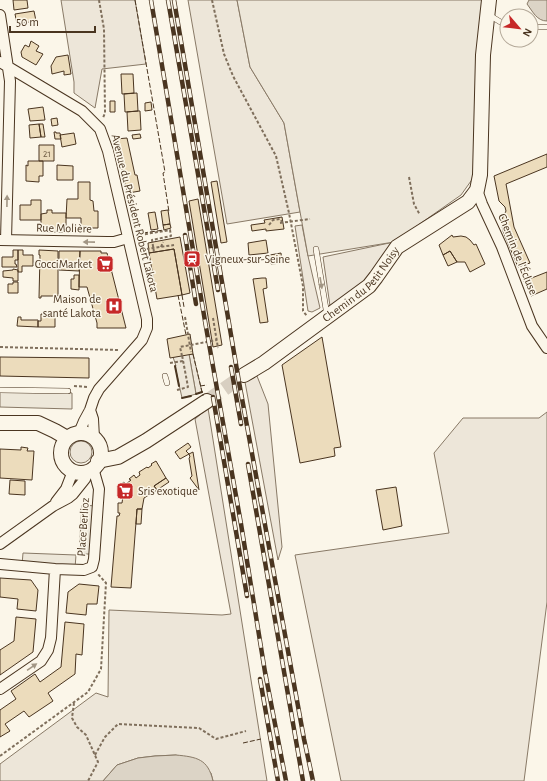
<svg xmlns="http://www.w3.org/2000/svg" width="547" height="781" viewBox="0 0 547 781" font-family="'Alegreya Sans',sans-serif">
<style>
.green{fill:#ede6d9;stroke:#887966}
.parking{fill:#ede7d9;stroke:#887966}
.water{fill:#dcd4c6;stroke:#887966}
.building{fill:#ecdcbc;stroke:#4a3520}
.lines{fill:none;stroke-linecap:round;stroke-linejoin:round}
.secondary-tunnel{stroke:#d8cfc1;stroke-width:14;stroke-dasharray:14 7;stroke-linecap:butt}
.lane-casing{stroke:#4a3520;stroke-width:6}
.street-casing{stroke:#4a3520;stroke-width:12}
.secondary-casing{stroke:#4a3520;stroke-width:16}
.path{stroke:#7f6f5c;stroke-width:2;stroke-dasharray:3 2;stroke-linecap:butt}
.lane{stroke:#fbf6e9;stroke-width:5}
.street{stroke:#fbf6e9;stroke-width:10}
.secondary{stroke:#fbf6e9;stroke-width:14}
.rail-casing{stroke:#4a3520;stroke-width:4.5}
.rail{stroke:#fbf6e9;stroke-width:3;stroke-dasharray:9;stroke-linecap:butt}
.fence{stroke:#4a3520;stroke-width:1;stroke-dasharray:5 2;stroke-linecap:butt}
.wall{stroke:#4a3520;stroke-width:2}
.oneway{fill:#a29684}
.labels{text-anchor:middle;stroke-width:3;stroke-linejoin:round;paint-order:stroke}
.number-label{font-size:10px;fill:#725f47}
.street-label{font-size:12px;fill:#4a3520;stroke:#fbf6e9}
.poi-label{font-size:12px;fill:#4a3520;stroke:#fbf6e9;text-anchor:start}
</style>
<rect width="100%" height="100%" fill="#fbf6e9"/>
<path class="green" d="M61,0H135L146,64L102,69L95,108L74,93V82Z
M188,0H237L250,67L284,123L300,212L227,224Z
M302,225L308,256L320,308L312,312L308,311L295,226Z
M394,242L366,280L330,306L323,257Z
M189,354H193L202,392L196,394Z
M257,376L268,404L282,547L278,560L245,382Z
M208,408L267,781H213L211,773L176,755L155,756L138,758L117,765L103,781H0V764L96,693L108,697L109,610L222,615L231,614L195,419Z
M547,412V602L524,781H341L295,555L449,533L434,453L463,418H539Z
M70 452a11 11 0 1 1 22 0a11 11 0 1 1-22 0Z"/>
<path class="parking" d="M237,0H485L476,174L461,195L394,242L308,256L284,123L250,67Z
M189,354L196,394L182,398L175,366H176L173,357Z
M0,391L72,393V409L0,407Z
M82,505L96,506L93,554H79Z
M23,553L76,555L75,568L22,565Z"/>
<path class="water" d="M529,0H547V21C537,21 533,12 527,4Z
M176,755C197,757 208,759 213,781H103L117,765L138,758L155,756Z"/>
<path class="building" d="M13,0H27L28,8L14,10Z
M34,11L36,21L17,24L15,14Z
M31,41L39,46L36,51L43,54L36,65L22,57L21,52L25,45L29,47Z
M68,55L71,74L64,75V71L52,74L51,66L56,57Z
M121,74H133L134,93L122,94Z
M137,93L138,111L125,112L124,94Z
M110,101H115V112H110Z
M151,102L152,110L145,111V103Z
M43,107L45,120L30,121L28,109Z
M138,111H140L141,130L128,131L127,112Z
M57,118L58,125L52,126L51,119Z
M39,124H43L45,137H41Z
M39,124L41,137L30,138L29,125Z
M54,132H56V133H60L61,139H55Z
M74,133L76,144L62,147L60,135Z
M140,134L141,138L133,139L132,135Z
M127,138L135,175H137L140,191L128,193L125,184L116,139Z
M39,145H54V161H39Z
M547,154V167L506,184L514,227L530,263L518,267L503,231L501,221L506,211L505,207L499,201L494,176Z
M28,161H43V176H39V182L26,181V165L28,166Z
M57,165L73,166V180H57Z
M217,181L227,242L221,243L211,182Z
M78,182H90V200L93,201L94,211H98V228H81V218H66L67,199H78Z
M198,199L222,345L213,347L189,201Z
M31,200H41V220H20V205H31Z
M47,210H52V213H66V232H41V214L47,213Z
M168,210L170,224L163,225L161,211Z
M155,212L158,229L151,230L148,213Z
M282,217L284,229L266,231V229L252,231L251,225L265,223L264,220Z
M170,224L171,228L164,230L163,225Z
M452,235L453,237L461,236L466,237L470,240L474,245L476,244L485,264L470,272L465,262H457L450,251L443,255L439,245Z
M180,237L190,293L182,295L174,249L149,253L148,243Z
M266,240L268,253L249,255L248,243Z
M174,249L182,295L157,299L149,253Z
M13,250H18V260H15V264H16L17,267H2V257H13Z
M18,250H23V255H33V266H22V272H18Z
M39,250L58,251V296H41V298H39L40,255H39Z
M59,251H80L79,271L59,270Z
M80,251H101V253H107L126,328H97V323L87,287H79Z
M450,251L457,262L448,266L443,255Z
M281,253L282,263L271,264L270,255Z
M13,269L18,270V281H13V278L3,277V271L13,270Z
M547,272V289L531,296L524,281Z
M74,275H79V290L71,289V279H74Z
M262,278H266L267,288L263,289L268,322L260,323L253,279Z
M13,282H18V293H8V284H13Z
M41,314H55V327H38V321H41Z
M18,317H21V320H38V327L17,326Z
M190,334L193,354L170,358L167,339Z
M322,337L341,447L334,448L335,456L300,463L282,365Z
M0,357L89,358V378L0,376Z
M188,443L191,447L186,451L189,454L180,459L175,452Z
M21,447L28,448L27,451H34L32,480L0,478V449L21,450Z
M193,452L199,490L190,478L192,476L189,458L190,457L189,454Z
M156,461L166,478L154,486L157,490L144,498L142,509H137L131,588L111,587L117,516H119L120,513H118V503H122L123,496H119L120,485L124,482L126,484L131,480L129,479L134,475L136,478L140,475L139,472L147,467L148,468L152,465L151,464Z
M166,478L169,482L157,490L154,486Z
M10,480L25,481V495L9,494Z
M396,487L402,526L383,530L376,490Z
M137,509H142L141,524H136Z
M0,578L31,580L38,590L36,611L17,609L18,599L0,597Z
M79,584L99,586L97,604H87L86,615L66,613L68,592Z
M16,617L36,619L33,652L0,675V650L14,641Z
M65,622L84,624L82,655L76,654L75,674L48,693L53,701L29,717L24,711L5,724L10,731L0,737V710L16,699L11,691L35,674L40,682L61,667Z"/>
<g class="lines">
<path class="secondary-tunnel" d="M207,401L244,375"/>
<g class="lane-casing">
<path id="lane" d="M489,15L507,26
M531,27H547
M316,249L327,315
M165,376L167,383
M0,390L68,391"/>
</g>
<g class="street-casing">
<path id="street" d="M0,15L10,81L6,240
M0,62L82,111L100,129L108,151L147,319V328L142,340L99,389L94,398L90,410L84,421L79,433
M477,190L482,204L502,247L532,326L547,348
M0,240L107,242H114L128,238
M90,410L93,419L94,438
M56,502L66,489L73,471
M0,544L53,506L68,498L73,494L85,479L88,471
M0,564L55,569L84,570L92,567L94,559L99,489L93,468
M0,689L41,661L48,650L51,638L55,569"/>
</g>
<g class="secondary-casing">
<g id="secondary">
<path id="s1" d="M244,375L264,363L369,286L376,277L397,247L468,202L477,190L480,175L483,55L489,0"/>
<path d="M0,423H38L55,431L67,438"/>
<circle cx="81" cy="453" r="20"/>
<path d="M98,461L118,457L146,441L207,401"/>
</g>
</g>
<path class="path" d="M99,0L104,29L105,113L103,118
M212,0L224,54L233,76L276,156L289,213L303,286V311L307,316
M409,177L414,204L420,215
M280,223L310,219
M269,225L273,220L280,219L282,222
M140,235L170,230L171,236L152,240L154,252
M161,247L163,242
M142,251L146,249L174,245
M185,317L191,352
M213,318L218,348
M0,347L119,350
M182,356L180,347L217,340
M170,363L183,361
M74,386L88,387
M177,390L188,387L182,355
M74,703L72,718L77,727L86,735L98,762L88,781
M95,755L105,737L118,724L199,728L216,739L246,731
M0,756L88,692L101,669L106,583L98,574"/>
<use href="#lane" class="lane"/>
<use href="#street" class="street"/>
<use href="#secondary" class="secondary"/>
<g class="rail-casing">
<path id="rail" d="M151,0L206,327L241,524L265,672L286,781
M168,0L218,290
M174,0L239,382L304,739L313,781
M185,235L196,304
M231,367L241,424
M213,397L247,596
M248,464L303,781
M260,679L278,781"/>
</g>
<use href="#rail" class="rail"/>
<path class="fence" d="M135,0L165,172L163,173L169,212
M143,233L164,230
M178,295L186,335
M182,295L184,307
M193,354L203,396
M200,386L207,385
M243,743L261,739"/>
<path class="wall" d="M175,366L179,386
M196,394L202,392
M182,398L191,396"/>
</g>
<defs><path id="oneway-solid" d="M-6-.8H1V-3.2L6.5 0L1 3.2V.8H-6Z"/></defs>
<g class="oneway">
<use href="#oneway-solid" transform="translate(7 201) rotate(-89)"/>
<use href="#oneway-solid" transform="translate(89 242) rotate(-179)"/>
<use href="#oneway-solid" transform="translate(321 283) rotate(81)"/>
<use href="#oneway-solid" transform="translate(32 667) rotate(-34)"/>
</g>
<defs>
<g id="station-square" transform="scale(0.9)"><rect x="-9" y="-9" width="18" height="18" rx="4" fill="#c62828" stroke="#fbf6e9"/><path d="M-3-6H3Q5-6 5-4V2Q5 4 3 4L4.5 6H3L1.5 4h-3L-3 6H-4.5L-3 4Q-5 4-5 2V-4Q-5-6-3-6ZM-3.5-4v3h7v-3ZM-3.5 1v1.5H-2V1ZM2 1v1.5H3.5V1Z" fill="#fff"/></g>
<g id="supermarket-square" transform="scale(0.9)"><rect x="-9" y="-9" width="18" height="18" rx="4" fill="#c62828" stroke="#fbf6e9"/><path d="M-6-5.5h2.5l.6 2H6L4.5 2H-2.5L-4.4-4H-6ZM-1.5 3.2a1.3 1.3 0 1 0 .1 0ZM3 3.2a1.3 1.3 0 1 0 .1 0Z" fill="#fff"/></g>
<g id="hospital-square" transform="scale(0.9)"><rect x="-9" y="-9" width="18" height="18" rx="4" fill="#c62828" stroke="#fbf6e9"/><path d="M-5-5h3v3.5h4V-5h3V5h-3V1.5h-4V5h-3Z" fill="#fff"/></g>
</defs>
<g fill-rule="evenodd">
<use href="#station-square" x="192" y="259"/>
<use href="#supermarket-square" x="105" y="264"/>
<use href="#hospital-square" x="114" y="306"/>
<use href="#supermarket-square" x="125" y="491"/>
</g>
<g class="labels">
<g class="number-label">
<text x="47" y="157">21</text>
</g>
<g class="street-label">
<text transform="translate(135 213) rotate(76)" y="4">Avenue du Président Robert Lakota</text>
<text transform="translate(64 228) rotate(1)" y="4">Rue Molière</text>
<text transform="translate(518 254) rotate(68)" y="4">Chemin de l'Écluse</text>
<text dy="4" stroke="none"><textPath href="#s1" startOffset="149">Chemin du Petit Noisy</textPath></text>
<text transform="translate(83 527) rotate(-86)" y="4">Place Berlioz</text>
</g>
<g class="poi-label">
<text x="205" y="263">Vigneux-sur-Seine</text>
<text x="92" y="268" text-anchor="end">CocciMarket</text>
<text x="101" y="303" text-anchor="end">Maison de<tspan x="101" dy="14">santé Lakota</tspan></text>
<text x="138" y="495">Sris exotique</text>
</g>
</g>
<g transform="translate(519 28) rotate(118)"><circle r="19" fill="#fbf6e9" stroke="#b4a999"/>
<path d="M0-3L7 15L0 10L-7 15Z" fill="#c62828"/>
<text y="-6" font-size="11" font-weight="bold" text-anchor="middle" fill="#4a3520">N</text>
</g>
<path d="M10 26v6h85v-6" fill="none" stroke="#4a3520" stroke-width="2"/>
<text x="16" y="26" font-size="12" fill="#4a3520" stroke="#fbf6e9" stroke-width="3" paint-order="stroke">50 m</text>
</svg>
